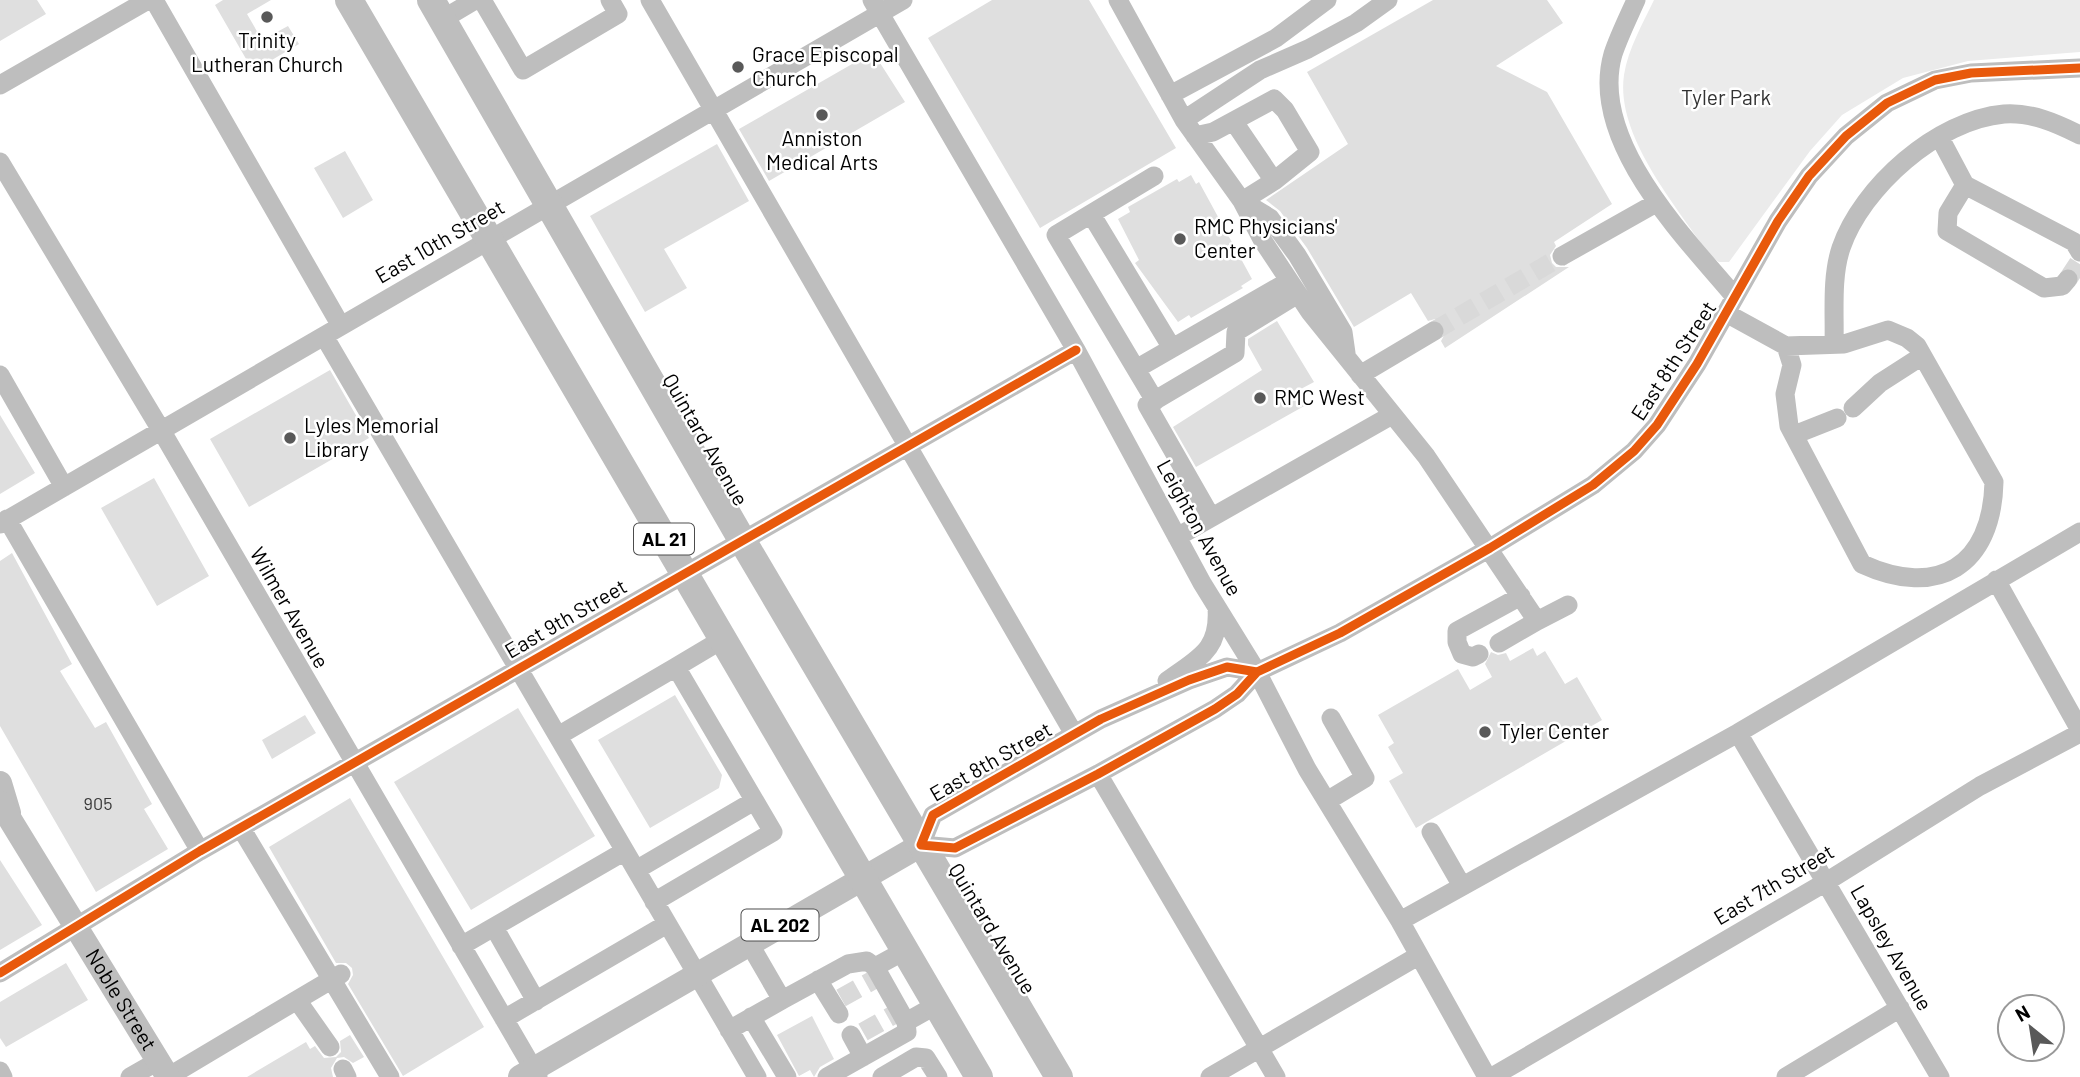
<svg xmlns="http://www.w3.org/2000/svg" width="2080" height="1077" viewBox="0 0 2080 1077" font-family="Barlow,sans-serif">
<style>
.green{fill:#ebebeb}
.building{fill:#dfdfdf}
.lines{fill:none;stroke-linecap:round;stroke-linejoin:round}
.minor-tunnel{stroke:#d9d9d9;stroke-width:19;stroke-dasharray:19 10;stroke-linecap:butt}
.minor{stroke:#bebebe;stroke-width:19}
.major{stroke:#bebebe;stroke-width:24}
.highway{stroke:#bebebe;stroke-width:28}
.cycleway-casing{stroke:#fff;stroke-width:13}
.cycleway{stroke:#e8590c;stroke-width:9}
.poi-dot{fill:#595959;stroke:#fff;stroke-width:2.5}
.labels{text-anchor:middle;stroke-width:5;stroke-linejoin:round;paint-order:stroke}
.number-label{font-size:18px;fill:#383838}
.shield{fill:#fff;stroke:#4c4c4c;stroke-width:2}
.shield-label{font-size:19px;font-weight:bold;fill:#000}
.poi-label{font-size:21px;fill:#000;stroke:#fff;text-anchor:start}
.park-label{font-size:21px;fill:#323232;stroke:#fff}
.street-label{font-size:21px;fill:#000;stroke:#fff}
</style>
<rect width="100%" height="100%" fill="#fff"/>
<path class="green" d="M1654,0H2080V52L1968,61L1903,78L1842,115L1810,151L1729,262H1719L1710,256C1678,208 1615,136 1624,75C1628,49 1643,23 1654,0Z"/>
<path class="building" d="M0,0H37L46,14L0,41Z
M223,0H271L247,14L262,40L288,26L299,44L253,71L215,5Z
M992,0H1089L1176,148L1040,228L928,38Z
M1433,0H1547L1563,23L1496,66L1547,92L1612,204L1554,242L1556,246L1550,255L1552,263L1556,267H1569L1445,348L1441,341L1446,332L1444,324L1435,319L1428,321L1411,293L1354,327L1307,248L1280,211L1266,200L1348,144L1307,72Z
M873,52L905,102L769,181L739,129Z
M717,144L749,201L664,249L687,288L645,312L590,216Z
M345,151L373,200L343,218L314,168Z
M1191,175L1196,184L1199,182L1252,279L1241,286L1243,288L1191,318L1189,315L1178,322L1135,263L1139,260L1118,219L1130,212L1128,207L1177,179L1179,182Z
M1277,321L1314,382L1299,390L1306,405L1196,467L1173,427L1262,370L1248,345V339Z
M330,370L369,438L249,507L210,439Z
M0,415L35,473L0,494Z
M154,478L209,576L157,606L101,508Z
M12,553L72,664L60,671L95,728L106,722L152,804L144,809L168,849L96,892L0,726V561Z
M1533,648L1537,656L1545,651L1565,684L1577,677L1602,720L1416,828L1389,781L1403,773L1388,747L1394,743L1378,715L1458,669L1470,690L1492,677L1485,664L1491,652L1498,655L1506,653L1510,661Z
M675,695L722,775L719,788L650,828L598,740Z
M518,708L595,836L471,910L394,782Z
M305,715L316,733L272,759L262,740Z
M350,798L484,1027L403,1076L348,984L353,975L352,968L346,963H336L269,847Z
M0,860L42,925L0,950Z
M66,963L88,1000L6,1047L0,1038V1002Z
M812,1016L834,1059L820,1067L814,1077L810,1070L799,1076L777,1035Z
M350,1035L364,1057L353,1063L344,1057L337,1058L331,1068L333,1077H247L306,1042L310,1049L315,1046L324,1058L336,1057L341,1052L340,1041Z"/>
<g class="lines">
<path class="minor-tunnel" d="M2068,279L2079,262
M1434,331L1562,256
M841,998L875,979
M863,1032L895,1014"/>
<path class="minor" d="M154,0L341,326
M482,0L523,70L618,14L610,0
M650,0L1074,734
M872,0L1076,350L1202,583L1257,672L1307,769L1400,921L1487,1077
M1118,0L1184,120L1242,201L1263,241L1310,312L1426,456L1537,621L1499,643
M1636,0C1628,18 1619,36 1613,54C1588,141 1685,237 1735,297
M443,19L475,0
M0,85L148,0
M1170,95L1276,38L1327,0
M1184,120L1260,70L1308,49L1356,23L1388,0
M1234,122L1274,181
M1195,136L1213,132L1274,99L1285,110L1310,152L1274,181L1242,201L1270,218L1297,255L1343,332L1346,353
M1940,138L1965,185L2074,242L2080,252
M0,162L161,430L538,1077
M1154,176L1056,235L1155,401
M1965,185L1948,213L1947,231L2044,288L2062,286L2068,279
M1091,214L1172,348
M1562,256L1656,203
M1726,313L1786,346L1792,365L1785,394L1789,426L1862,564C1938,599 1992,566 1994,482L1917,346L1907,338L1888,330L1844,344L1786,346
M324,336L757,1077
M1834,344C1835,314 1831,278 1841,248C1862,187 1937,120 2004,114C2031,112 2056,123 2080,135
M1136,369L1289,281
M0,375L64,487
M1360,375L1434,331
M1853,408L1880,383L1922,356
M1794,435L1837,418
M1211,517L1147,405L1235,353L1236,332L1298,294
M7,519L200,851
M0,524L903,0
M1177,537L1392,415
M1996,580L2080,730
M1537,621L1568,605
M1479,654L1473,657L1462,654L1457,642V631L1521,596
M676,667L723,639
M1257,672L1227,667L1189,680L1101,719L933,815L921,845L955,848L1098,774L1215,709L1237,694L1257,672L1340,633L1490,548L1593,485L1634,451L1657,425L1697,364L1778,221L1809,176L1846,136L1887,103L1935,80L1971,73L2080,68
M1167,681C1198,658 1220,651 1217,608
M1738,733L1940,1077
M558,736L676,667L773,832L654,902
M1098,774L1276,1077
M1327,801L1365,778L1331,718
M241,828L390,1077
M1431,832L1462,886
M636,870L754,801
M1400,921L1738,733L2080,532
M494,927L536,1001
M461,946L625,851
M906,950L875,967L906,1022L938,1004
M0,973L200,851L1076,350
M818,980L839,1014
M297,1000L341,974
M782,1000L848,964L867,961L875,967
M751,1017L787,1077
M504,1019L667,924
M729,1030L782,1000L749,943
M851,1035L863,1057
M343,1069L347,1077
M0,1071L3,1077
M130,1077L158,1061
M168,1077L297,1000L330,1047
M827,1077L907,1032L906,1022
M882,1077L916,1057L926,1058L938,1077
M1210,1077L1418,956
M1492,1077L1826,882L1980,786L2080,733
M1786,1077L1900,1008"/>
<g class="major">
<path d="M0,783L9,813"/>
<path id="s1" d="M0,803L168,1077"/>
<path d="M520,1077L921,845"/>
</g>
<path class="highway" d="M349,0L979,1077
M431,0L742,540L1059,1077"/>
<g class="cycleway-casing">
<path id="cycleway" d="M1257,672L1227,667L1189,680L1101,719L933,815L921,845L955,848L1098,774L1215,709L1237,694L1257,672L1340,633L1490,548L1593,485L1634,451L1657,425L1697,364L1778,221L1809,176L1846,136L1887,103L1935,80L1971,73L2080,68
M0,973L200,851L1076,350"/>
</g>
<use href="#cycleway" class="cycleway"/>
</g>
<g class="poi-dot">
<circle cx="267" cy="17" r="7"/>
<circle cx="738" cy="67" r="7"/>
<circle cx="822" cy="115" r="7"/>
<circle cx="1180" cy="239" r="7"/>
<circle cx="1260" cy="398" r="7"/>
<circle cx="290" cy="438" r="7"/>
<circle cx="1485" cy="732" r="7"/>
</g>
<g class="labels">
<g class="number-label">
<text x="98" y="810">905</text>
</g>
<g class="shield">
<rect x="634" y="523.5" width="60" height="31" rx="5"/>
<rect x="741.5" y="909.5" width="77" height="31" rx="5"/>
</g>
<g class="shield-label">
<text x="664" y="546">AL 21</text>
<text x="780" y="932">AL 202</text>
</g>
<g class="poi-label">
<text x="267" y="48" text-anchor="middle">Trinity<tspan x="267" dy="24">Lutheran Church</tspan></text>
<text x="752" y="62">Grace Episcopal<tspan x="752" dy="24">Church</tspan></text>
<text x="822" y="146" text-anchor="middle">Anniston<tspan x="822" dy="24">Medical Arts</tspan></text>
<text x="1194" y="234">RMC Physicians'<tspan x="1194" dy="24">Center</tspan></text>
<text x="1274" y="405">RMC West</text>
<text x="304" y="433">Lyles Memorial<tspan x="304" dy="24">Library</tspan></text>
<text x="1499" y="739">Tyler Center</text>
</g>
<g class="park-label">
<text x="1726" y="105">Tyler Park</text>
</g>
<g class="street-label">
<text transform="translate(440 242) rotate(-30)" y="7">East 10th Street</text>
<text transform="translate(1674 361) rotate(-57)" y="7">East 8th Street</text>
<text transform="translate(705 440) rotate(60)" y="7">Quintard Avenue</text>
<text transform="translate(1199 528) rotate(61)" y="7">Leighton Avenue</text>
<text transform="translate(289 608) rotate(60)" y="7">Wilmer Avenue</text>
<text transform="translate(566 619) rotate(-30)" y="7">East 9th Street</text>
<text transform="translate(991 762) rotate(-30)" y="7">East 8th Street</text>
<text transform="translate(1774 885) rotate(-31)" y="7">East 7th Street</text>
<text transform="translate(992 929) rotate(59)" y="7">Quintard Avenue</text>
<text transform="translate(1891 948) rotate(60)" y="7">Lapsley Avenue</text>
<text dy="7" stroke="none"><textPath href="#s1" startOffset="231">Noble Street</textPath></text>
</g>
</g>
<g transform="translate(2031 1028) rotate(330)"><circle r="33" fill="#ffffff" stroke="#999999" stroke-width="2"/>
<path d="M0-5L12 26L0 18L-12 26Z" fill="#595959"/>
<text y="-10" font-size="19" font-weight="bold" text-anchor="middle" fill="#000000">N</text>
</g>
</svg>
